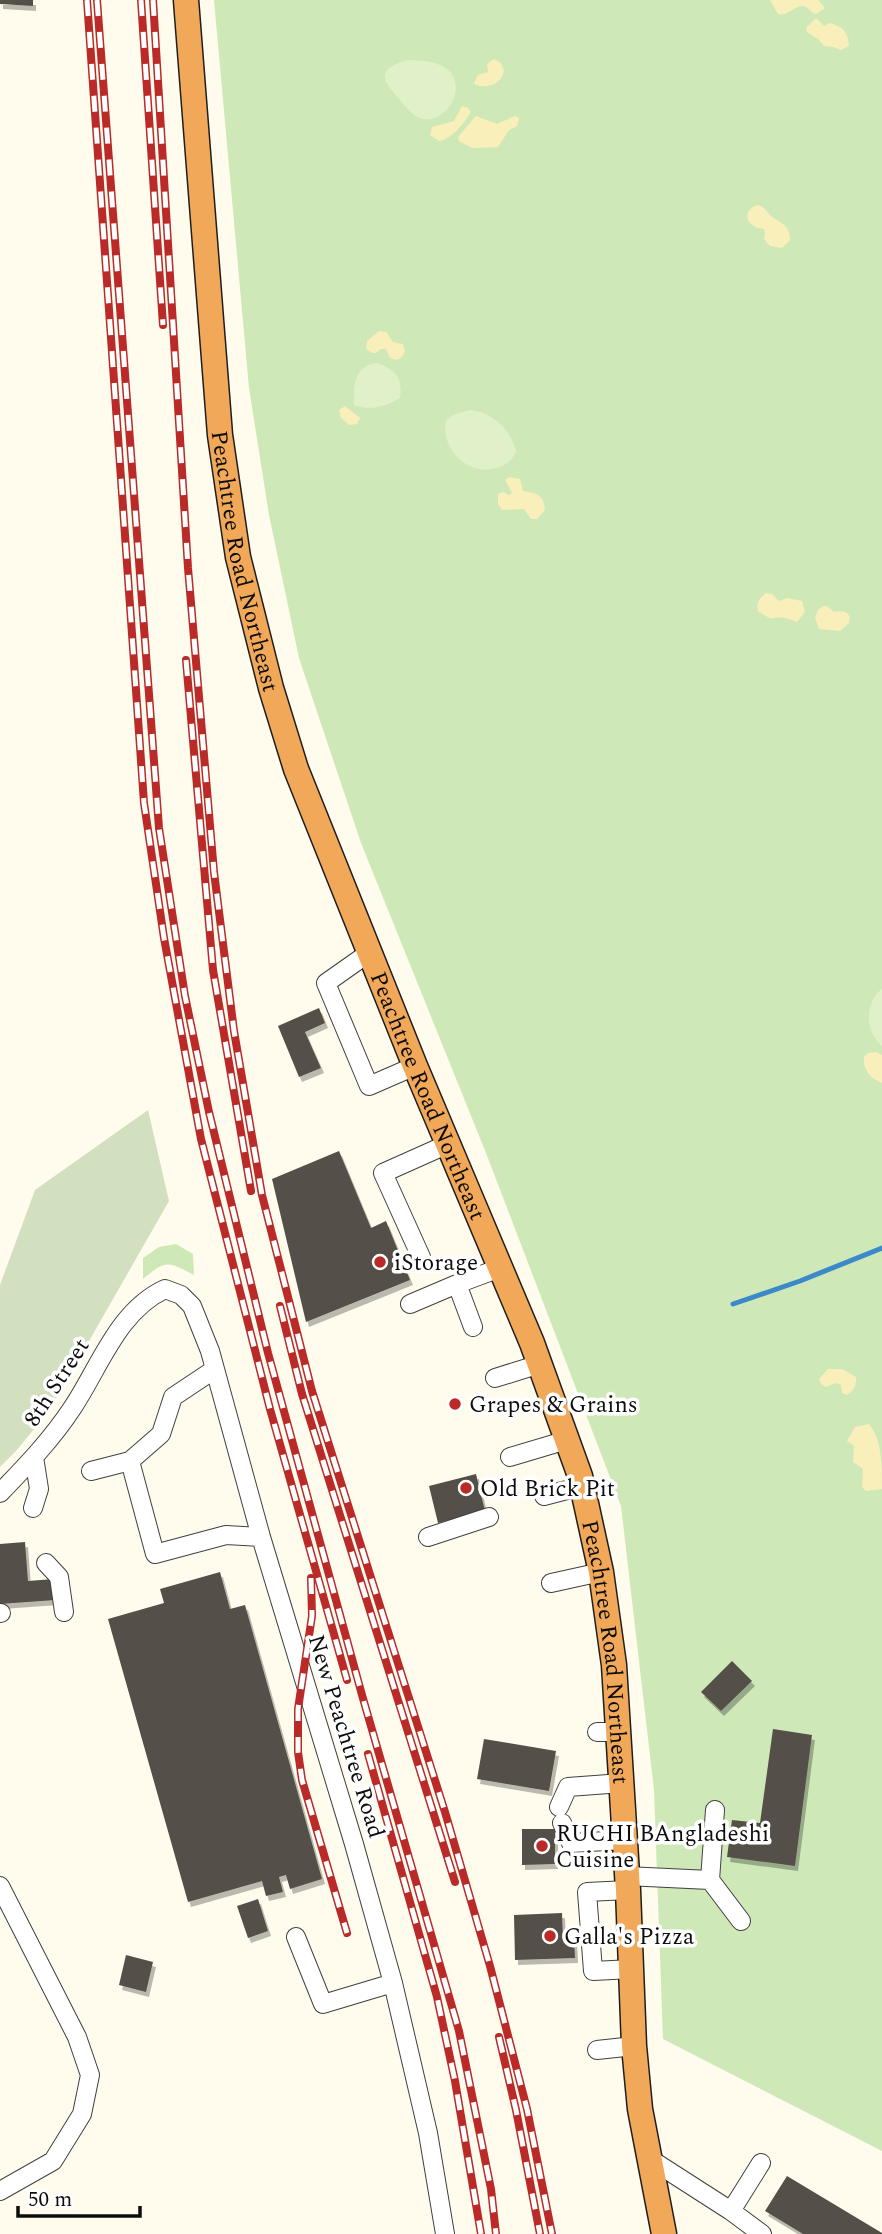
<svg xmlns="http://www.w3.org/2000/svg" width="882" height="2234" viewBox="0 0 882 2234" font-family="Spectral,serif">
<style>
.green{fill:#cee8b8}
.sand{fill:#f9efbb}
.cemetery{fill:#d3e0bf}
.pitch{fill:#e0f0c9}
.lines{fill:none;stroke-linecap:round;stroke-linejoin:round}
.stream{stroke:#3b89cb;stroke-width:5}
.building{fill:#554f49;filter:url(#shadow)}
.minor-casing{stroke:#404040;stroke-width:20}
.highway-casing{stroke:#1e1e1e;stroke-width:27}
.minor{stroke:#fff;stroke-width:18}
.highway{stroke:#f1a858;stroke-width:24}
.rail-casing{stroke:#ba2a28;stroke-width:8}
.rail{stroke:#fff;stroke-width:5;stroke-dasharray:16;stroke-linecap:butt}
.poi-dot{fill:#ba2a28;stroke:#fff;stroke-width:2.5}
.labels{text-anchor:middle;stroke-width:7;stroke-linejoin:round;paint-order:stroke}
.street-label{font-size:23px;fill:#0d0d0d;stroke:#fff}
.poi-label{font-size:23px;fill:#0d0d0d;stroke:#fff;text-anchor:start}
</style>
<defs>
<filter id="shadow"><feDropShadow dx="3" dy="5" stdDeviation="0" flood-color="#0004"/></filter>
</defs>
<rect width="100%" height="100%" fill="#fffced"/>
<path class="green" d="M214,0H882V2151L663,2039L654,1790L621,1506L486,1153L361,843L299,658L269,515L249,388Z
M176,1244L193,1254L194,1275C167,1261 166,1260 143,1279V1258L159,1247Z"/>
<path class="sand" d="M770,0H818L825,8L816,14C812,13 809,9 806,7C797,2 791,16 778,14Z
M816,18L824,26L830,23C843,27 848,31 849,46L841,50L833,47L824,46L818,39L807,32L806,28Z
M494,59L501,63L504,71C501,84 488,89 476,85L474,83L478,75L488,72L487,64Z
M462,106L468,108L471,112C464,123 452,139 439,141L430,135L432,127L454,121Z
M476,116L497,124L515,116L519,118L517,126L509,130L498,147L472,148L459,141L458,137Z
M757,205C765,207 765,209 770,215C779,223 790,223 790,240L782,248L770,246L764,239L765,233L764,229C747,228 740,212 757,205Z
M379,331L386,332L393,342L403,344L405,351L402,357L397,360L390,358L386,349H381L376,353H372L366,349L367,341Z
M345,406L360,418L357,424L349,425L341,418L339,410Z
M509,477L520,479L523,491C536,493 544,494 545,510L537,519H531L524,509L502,510L498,504V494L503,492L509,495L512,493L505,480Z
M766,593L772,594L779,601L787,598L802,601L805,612L797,622C793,621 790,619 786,618C771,616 775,623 758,611C756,603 759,598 766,593Z
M823,606H827L833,611C841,613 844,608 850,617L849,623L840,631L819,629L815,618L818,610Z
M876,1052L882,1055V1083C870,1078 863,1070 864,1057L868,1053Z
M828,1369H842L856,1377C857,1385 853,1391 847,1395L842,1393L841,1385L835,1383L826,1387L821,1384L819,1379Z
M869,1424C882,1439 882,1466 882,1489L866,1491L862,1487L863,1469L853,1462L854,1446L847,1441L855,1427Z"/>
<path class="cemetery" d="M148,1110L169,1201L49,1411L16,1451L0,1467V1285L35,1190Z"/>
<path class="pitch" d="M408,60C418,61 430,60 440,65C463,74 459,105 439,116C435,119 429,120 424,119C413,117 406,107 399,99C380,78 377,69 408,60Z
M377,363C396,370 403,378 400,398C385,407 370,411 354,405C353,386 355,365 377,363Z
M469,410C491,411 511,429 516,451C513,461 505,465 496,468C469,477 440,449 446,421L453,415Z
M882,989V1046C865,1033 864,1002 882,989Z"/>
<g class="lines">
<path class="stream" d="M733,1304L800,1281L882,1248"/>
</g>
<path class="building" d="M0,0H33V6L0,4Z
M319,1008L325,1023L305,1032L321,1068L299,1077L278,1026Z
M339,1151L371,1228L386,1221L410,1280L306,1322L272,1179Z
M476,1474L485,1511L438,1523L429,1486Z
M25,1542L28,1581L54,1579L55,1600L0,1604V1544Z
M220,1572L230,1609L245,1605L322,1879L290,1889L286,1875L279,1877L283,1892L266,1896L262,1881L188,1902L108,1619L164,1603L160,1589Z
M732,1661L752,1681L721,1711L701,1692Z
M773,1729L812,1735L795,1866L727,1857L732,1820L760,1823Z
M484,1739L556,1751L549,1791L477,1779Z
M522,1829H555V1864L522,1865Z
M258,1899L268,1931L248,1938L237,1906Z
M562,1913L563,1938L574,1937L575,1958L515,1960L514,1915Z
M126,1955L153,1962L146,1992L119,1985Z
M787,2176L882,2233V2234H803L765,2211Z"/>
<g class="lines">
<g class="minor-casing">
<path id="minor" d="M370,952L326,983L369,1086L415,1066
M421,1257L383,1173L448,1144
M410,1304L457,1284
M473,1327L457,1284L500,1268
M495,1378L540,1364
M510,1457L567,1440
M130,1461L161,1434L173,1397L215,1369
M91,1471L130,1461L155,1554L226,1535L261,1537
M0,1493C27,1465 52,1439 73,1407C100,1366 118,1311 165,1289L181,1295L192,1306L210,1351L261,1537L354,1844L393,1983L428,2133L445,2234
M544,1496L582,1486
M33,1508L39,1489L34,1457
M428,1537L489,1517
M46,1563L59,1577L64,1612
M551,1583L601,1572
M0,1613H1
M597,1732H617
M559,1807L568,1787L622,1783
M562,1823L571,1843L624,1840
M626,1876L710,1880L715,1810
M710,1880L741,1921
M0,1886L77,2037L90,2075L82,2114L53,2161L0,2191
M628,1890L587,1892L593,1971L632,1969
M296,1937L323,2004L393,1983
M597,2050L634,2046
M650,2159L731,2211L762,2234
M731,2211L761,2163"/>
</g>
<g class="highway-casing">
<g id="highway">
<path id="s1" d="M186,0L220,435L238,557L271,688L296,769L415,1066L532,1343L580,1476L601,1572L614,1665L628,1890L634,2046L640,2109L664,2234"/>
</g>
</g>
<use href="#minor" class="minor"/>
<use href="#highway" class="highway"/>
<g class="rail-casing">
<path id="rail" d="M87,0L144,803L164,938L201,1139L270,1409L347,1680
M97,0L159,828L185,996L209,1112L268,1353L362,1695L459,2031L491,2189L496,2234
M141,0L163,325
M153,0L188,568L214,872L234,1031L262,1195L312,1391L445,1812L490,1966L527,2109L552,2234
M186,660L213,970L251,1191
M280,1306L302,1394L455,1882
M311,1578L312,1616L298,1709V1752L302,1780L347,1933
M368,1754L437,1997L455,2081L481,2234
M499,2037L516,2110L540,2234"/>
</g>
<use href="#rail" class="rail"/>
</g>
<g class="poi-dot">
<circle cx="380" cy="1262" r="7"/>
<circle cx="455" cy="1404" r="7"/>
<circle cx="466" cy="1488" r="7"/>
<circle cx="542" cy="1846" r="7"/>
<circle cx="550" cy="1936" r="7"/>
</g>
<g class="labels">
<g class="street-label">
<text dy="8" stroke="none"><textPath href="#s1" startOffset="565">Peachtree Road Northeast</textPath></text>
<text dy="8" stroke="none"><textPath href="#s1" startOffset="1132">Peachtree Road Northeast</textPath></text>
<text transform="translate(56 1382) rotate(-57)" y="8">8th Street</text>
<text dy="8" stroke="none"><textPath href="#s1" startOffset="1720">Peachtree Road Northeast</textPath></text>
<text transform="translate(347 1736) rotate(73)" y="8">New Peachtree Road</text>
</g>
<g class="poi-label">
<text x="394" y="1270">iStorage</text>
<text x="469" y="1412">Grapes &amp; Grains</text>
<text x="480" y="1496">Old Brick Pit</text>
<text x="556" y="1841">RUCHI BAngladeshi<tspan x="556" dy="26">Cuisine</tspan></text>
<text x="564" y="1944">Galla's Pizza</text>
</g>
</g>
<path d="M18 2206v10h122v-10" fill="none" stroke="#0d0d0d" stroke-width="3.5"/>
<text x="28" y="2206" font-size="21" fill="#0d0d0d" stroke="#ffffff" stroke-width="5" paint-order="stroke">50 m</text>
</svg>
